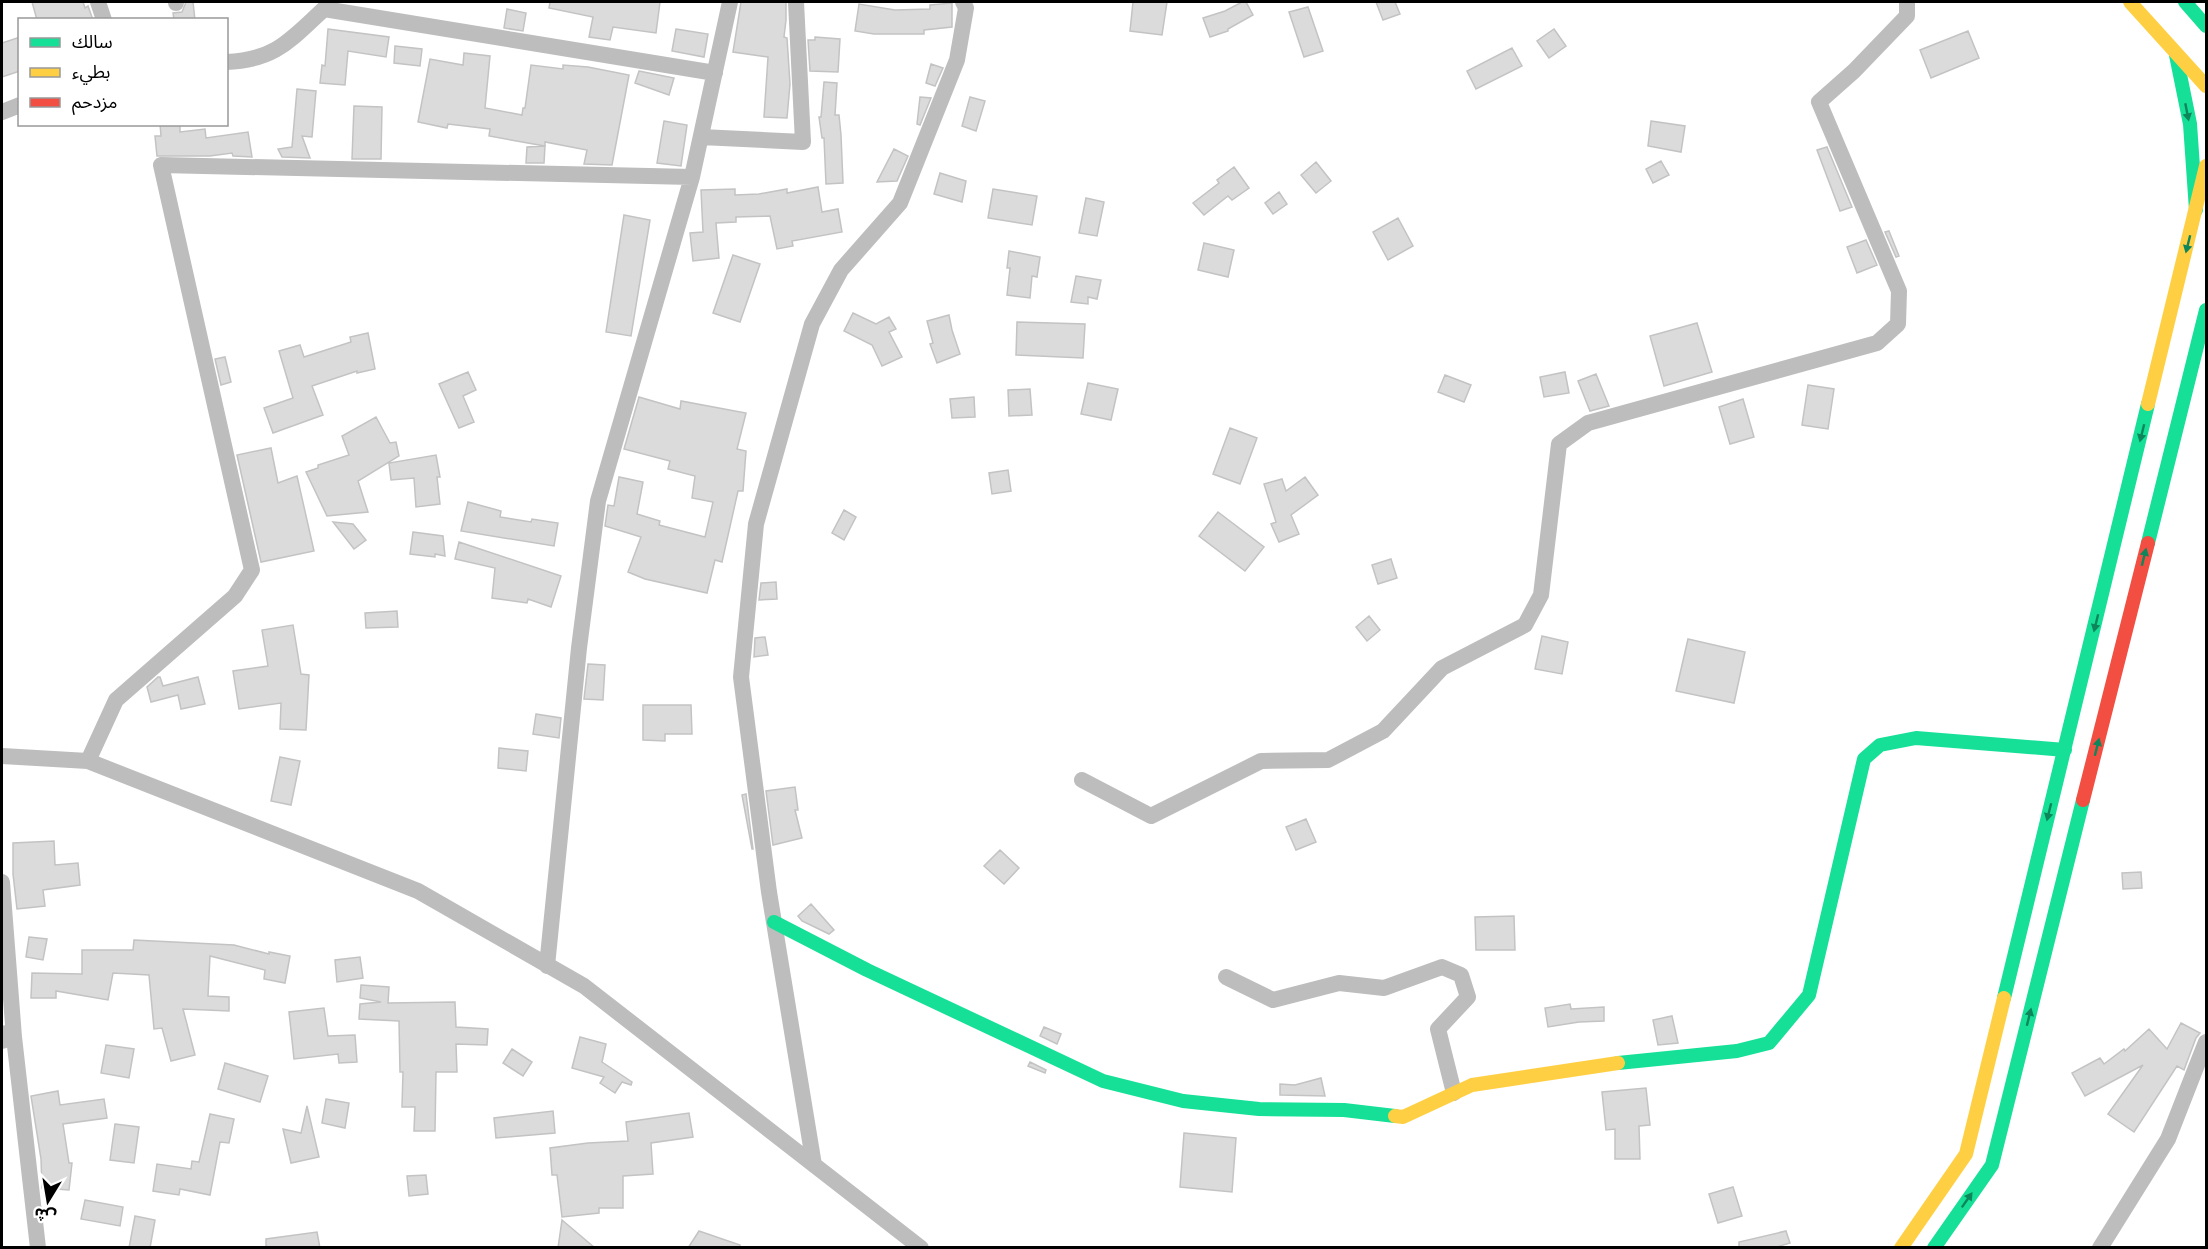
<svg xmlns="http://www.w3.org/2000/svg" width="2208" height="1249" viewBox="0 0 2208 1249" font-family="'IBM Plex Sans','Noto Sans Arabic',sans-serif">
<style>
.building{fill:#dbdbdb;stroke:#c3c3c3;stroke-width:1.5}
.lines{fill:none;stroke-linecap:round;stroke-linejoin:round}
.street{stroke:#bdbdbd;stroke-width:16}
.fast{stroke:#16e098;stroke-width:14}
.slow{stroke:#ffcf43;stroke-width:14}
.jam{stroke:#f24e42;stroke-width:14}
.oneway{fill:#0d865b}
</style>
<rect width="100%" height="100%" fill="#fff"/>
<path class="building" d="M32,2H83L85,8L88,6L93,20H37Z
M186,2H193L195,20H174L173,13L182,12Z
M550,2H660L656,33L613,27L610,40L589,37L593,17L549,8Z
M741,2H786V20L784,37L787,38L790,84L787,118L764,117L768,57L733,52Z
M1133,2H1167L1162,35L1130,31Z
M1242,2H1246L1253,15L1228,29V31L1210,37L1203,18L1225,11Z
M1376,2H1395L1400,14L1383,20Z
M952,3V27L924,30V34H874L855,31L859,4L895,10L930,9V5Z
M1308,7L1323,51L1304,57L1289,12Z
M507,9L526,13L523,31L504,28Z
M328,29L389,37L386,57L348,51L345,85L320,83L322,65L325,66Z
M676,29L708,34L704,57L672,51Z
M1554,29L1566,46L1549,58L1537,41Z
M1968,31L1979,58L1931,78L1920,50Z
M20,37V71L2,77V43Z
M815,37L840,39L838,72L810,71L808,40H815Z
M395,46L422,49L420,66L394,63Z
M1512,48L1522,66L1476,89L1467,71Z
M464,53L490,56L485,108L522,115L523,108H525L531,65L563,69V65L588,67L629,75L612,165L584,164L587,150L545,142V146L489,136L490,129L448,124L447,128L418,122L430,59L463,65Z
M931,64L943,68L935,86L926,83Z
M639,71L674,78L669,95L635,83Z
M824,82L837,83L835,115H839L841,135L843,183L826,184L824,138H822L819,117H821Z
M297,89L316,91L312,137L302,136L310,158L282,157L278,149L292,147Z
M920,97L931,98L920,125L917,124Z
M970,97L985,101L976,131L962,126Z
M354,106L382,107L381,159H352Z
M664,121L687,125L681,166L657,163Z
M1651,121L1685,126L1681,152L1648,146Z
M160,124H180V132L205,129L206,138L248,132L252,157L233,156L232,153L210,156H157L155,136H161Z
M545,146L544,163H526L527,147Z
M1827,147L1852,207L1840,211L1817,150Z
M894,149L908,156L897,181L877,182Z
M1661,161L1669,175L1653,183L1646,169Z
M1316,162L1331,181L1316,193L1301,175Z
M1234,167L1249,188L1232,200L1228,196L1204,215L1193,203L1219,183L1217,180Z
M940,173L966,181L962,202L934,194Z
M818,187L822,212L838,209L842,232L792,241L793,246L777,249L770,216L736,217V222L716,223L719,258L693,261L690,233L703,232L701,190L735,189V195L759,194L787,189V193Z
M993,189L1037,196L1032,225L988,218Z
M1279,192L1287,204L1273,214L1265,203Z
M1086,198L1104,202L1097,236L1079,233Z
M624,215L650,220L631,336L606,332Z
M1398,218L1413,246L1388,260L1373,232Z
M1889,231L1899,256L1896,257L1885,232Z
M1866,240L1877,265L1857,273L1847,247Z
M1204,243L1234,250L1228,277L1198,270Z
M1009,251L1040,257L1037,277L1032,276L1030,298L1007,295L1010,268H1007Z
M733,255L760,264L740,322L713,313Z
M1076,276L1101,280L1097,299L1088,297V304L1071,302Z
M853,313L876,324L889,317L896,329L889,332L902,357L882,366L872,345L844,331Z
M949,315L952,330L960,354L937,363L930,344L933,343L927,321Z
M1017,322L1085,324L1083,358L1016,355Z
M1697,323L1712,372L1664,386L1650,336Z
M368,333L375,369L357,373V371L312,386L323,415L273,433L264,408L293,398L279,351L300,345L304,357L351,342L350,337Z
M225,357L231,382L221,385L215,359Z
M468,372L476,390L463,396L474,422L459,428L439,384Z
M1565,372L1569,393L1544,397L1540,377Z
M1596,374L1609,406L1590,411L1578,381Z
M1445,375L1471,385L1464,402L1438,392Z
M1088,383L1118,389L1111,420L1081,414Z
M1808,385L1834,389L1828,429L1802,425Z
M1030,389L1032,415L1009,416L1008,390Z
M639,397L680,409L681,401L746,413L737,449L746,451L743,491H738L722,562L715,560L707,593L645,579L628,572L641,537L605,526L608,505L614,506L619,477L643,482L637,514L660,521L659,525L705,537L713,502L692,498L695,476L668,469L670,461L624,449Z
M974,397L975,417L952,418L950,399Z
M1743,399L1754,437L1730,444L1719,407Z
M376,417L390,443L396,442L399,456L358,481L368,512L327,516L306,472L318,468V465L349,455L342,436Z
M1230,428L1257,438L1240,484L1213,474Z
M271,448L278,483L297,476L314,551L261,562L237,455Z
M436,455L440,477H437L440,504L416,507L414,478L391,480L389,463Z
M1008,470L1011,491L992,494L989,473Z
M1305,477L1318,495L1291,515L1299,534L1279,542L1271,524L1276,522L1264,484L1282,479L1286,491Z
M468,502L501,511L500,517L531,522L532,519L558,523L554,546L461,531Z
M844,510L856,517L844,540L832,533Z
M1218,512L1264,547L1245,571L1199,536Z
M333,522L353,524L366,540L354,549Z
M413,532L443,536L445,556L435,554V557L410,554Z
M459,542L561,576L551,607L528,599L527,603L492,598L495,568L455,559Z
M1391,559L1397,578L1378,584L1372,565Z
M776,582L777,599L759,600L761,583Z
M397,611L398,627L366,628L365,613Z
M1369,616L1380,630L1367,641L1356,627Z
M293,625L301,674L309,675L306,730L280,729L281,703L239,709L233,671L268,666L262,630Z
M1542,636L1568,642L1562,674L1535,669Z
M765,637L768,655L754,657L755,638Z
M1688,639L1745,652L1734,703L1676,691Z
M588,664L605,665L603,700L584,699Z
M158,677H160L163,686L198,677L205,704L181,709L178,695L151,702L147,687Z
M643,705H691L692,734H665V741L643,740Z
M536,714L561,718L559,738L533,734Z
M499,748L528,751L526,771L498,768Z
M280,757L300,761L291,805L271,801Z
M795,787L798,810H795L802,838L773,845L766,791Z
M746,794L753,849H752L742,795Z
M1306,819L1316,842L1296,850L1286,827Z
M54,841L55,865L78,863L80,885L43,890L45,906L17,909L13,874V843Z
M1000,850L1019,868L1004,884L984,866Z
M2141,872L2142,888L2123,889L2122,873Z
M811,904L834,930L829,934L802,921L798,916Z
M1514,916L1515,950H1476L1475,917Z
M29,937L47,939L43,960L26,957Z
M134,940L234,945L269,954V952L290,956L285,983L264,979L265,970L210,956L208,996L229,997V1011L183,1009L195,1055L171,1061L162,1028L154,1029L149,975L113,973L108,1000L56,991V998H31L32,973L82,974V950H133Z
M360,957L363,978L337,982L335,960Z
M361,985L389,987L388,1003L455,1002L456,1027L488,1029L487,1045L456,1044L457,1072H436L435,1131H414L415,1107H402L403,1072H400L399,1021L359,1019L360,1004L381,1002L360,998Z
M1570,1004L1571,1009L1604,1007V1021L1579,1022L1548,1027L1545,1008Z
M324,1008L328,1036L355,1035L357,1062L339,1063L338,1054L294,1059L289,1012Z
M1672,1016L1678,1043L1658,1045L1653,1020Z
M2181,1023L2200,1033L2196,1038L2184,1070L2177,1066L2134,1132L2108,1114L2143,1065L2085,1096L2072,1073L2100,1058L2104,1064L2124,1049L2125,1051L2149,1029L2167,1049Z
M1044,1027L1061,1034L1057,1044L1040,1036Z
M580,1037L606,1044L602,1062L632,1082L631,1085L622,1082L615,1093L600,1083L604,1077L572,1068Z
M106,1045L134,1049L129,1078L101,1073Z
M512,1049L532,1062L523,1076L503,1063Z
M1030,1062L1046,1070L1045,1073L1028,1066Z
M225,1063L268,1076L260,1102L218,1089Z
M1321,1078L1325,1096L1280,1095V1084L1295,1085Z
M1646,1088L1650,1125L1639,1126L1640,1159H1615V1129L1606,1130L1602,1092Z
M58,1091L60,1105L104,1099L107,1118L63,1124L69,1163H72L69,1190L42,1188L41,1159L31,1096Z
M326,1099L349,1103L345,1128L322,1123Z
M307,1106L319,1157L291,1163L283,1129L301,1133Z
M553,1111L555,1133L496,1138L494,1118Z
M689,1113L693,1137L651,1143L653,1174L623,1176V1208H599V1213L562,1217L557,1175H552L550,1148L588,1143L628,1141L626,1122Z
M210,1114L234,1119L229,1143L220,1142L210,1195L180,1189L179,1195L153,1191L157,1164L191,1169L192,1161L199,1162Z
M115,1124L139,1127L134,1163L110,1160Z
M1184,1133L1236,1138L1232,1192L1180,1187Z
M426,1175L428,1194L409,1196L407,1176Z
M1733,1187L1742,1216L1718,1223L1709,1194Z
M85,1200L123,1207L120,1226L81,1219Z
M135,1216L155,1220L150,1248H129Z
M562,1220L595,1248H558Z
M699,1231L740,1245V1248H688Z
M1786,1231L1790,1243L1773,1248H1739V1242Z
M317,1232L320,1248H266V1239Z"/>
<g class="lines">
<path class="street" d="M98,2L104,20
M176,2V3
M324,9L715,73
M226,62C276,60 290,40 324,9L329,2
M2,112L20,105
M701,137L803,142L796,2
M2,756L88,761L418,891L584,986L921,1248
M88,761L116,700L235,596L252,570L161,165L692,177
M1082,780L1151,816L1261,761L1328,760L1383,731L1442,668L1525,625L1541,595L1559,444L1588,423L1877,343L1898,324L1899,291L1819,102L1854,71L1907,16V2
M2,882L14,1037L6,1033
M547,966L579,648L598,501L692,177L730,2
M1226,977L1273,1000L1339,983L1384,988L1442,967L1461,975L1468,997L1438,1029L1454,1093
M2,1041L14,1037L38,1248
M814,1165L769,892L741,677L756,524L812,324L841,270L900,203L957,60L966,8L963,2
M2100,1248L2168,1139L2206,1042"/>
<path class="fast" d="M2185,2L2206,26
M2176,55L2190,124L2196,210
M2148,543L2206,310
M774,922L867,970L1103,1081L1183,1101L1259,1109L1344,1110L1395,1116
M2004,998L2148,404
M1618,1063L1737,1051L1769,1043L1809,995L1864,759L1880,745L1916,738L2065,750
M1934,1248L1992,1165L2083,800"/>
<path class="slow" d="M2130,2L2206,86
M2148,404L2206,166
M1395,1116L1403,1117L1472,1085L1618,1063
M1901,1248L1966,1154L2004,998"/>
<path class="jam" d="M2083,800L2148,543"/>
</g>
<defs><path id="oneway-solid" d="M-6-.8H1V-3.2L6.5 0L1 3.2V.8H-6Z" transform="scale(1.5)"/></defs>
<g class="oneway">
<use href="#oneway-solid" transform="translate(2187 112) rotate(79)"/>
<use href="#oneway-solid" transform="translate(2188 244) rotate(104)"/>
<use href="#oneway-solid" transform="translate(2142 433) rotate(104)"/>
<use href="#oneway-solid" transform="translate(2144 557) rotate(-76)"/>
<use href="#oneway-solid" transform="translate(2096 623) rotate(104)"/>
<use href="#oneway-solid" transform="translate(2097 747) rotate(-76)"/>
<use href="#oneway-solid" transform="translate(2049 812) rotate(104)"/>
<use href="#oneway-solid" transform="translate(2029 1017) rotate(-76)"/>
<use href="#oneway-solid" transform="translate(1967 1200) rotate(-55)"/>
</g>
<rect width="2208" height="1249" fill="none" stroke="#000000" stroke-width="6"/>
<rect x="18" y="18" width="210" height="108" fill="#ffffff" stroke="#999999" stroke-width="1.5"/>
<rect x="30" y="38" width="30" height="9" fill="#16e098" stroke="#999999" stroke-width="1.5"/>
<text x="72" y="48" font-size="18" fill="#000000">سالك</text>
<rect x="30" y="68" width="30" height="9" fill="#ffcf43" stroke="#999999" stroke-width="1.5"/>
<text x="72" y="78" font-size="18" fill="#000000">بطيء</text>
<rect x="30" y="98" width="30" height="9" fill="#f24e42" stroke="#999999" stroke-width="1.5"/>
<text x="72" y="108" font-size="18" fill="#000000">مزدحم</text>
<g transform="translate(48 1201) rotate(191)" stroke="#ffffff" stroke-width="4.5" paint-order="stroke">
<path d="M0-4.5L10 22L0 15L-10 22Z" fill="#000000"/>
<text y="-9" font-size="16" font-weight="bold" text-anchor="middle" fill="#000000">ش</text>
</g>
</svg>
